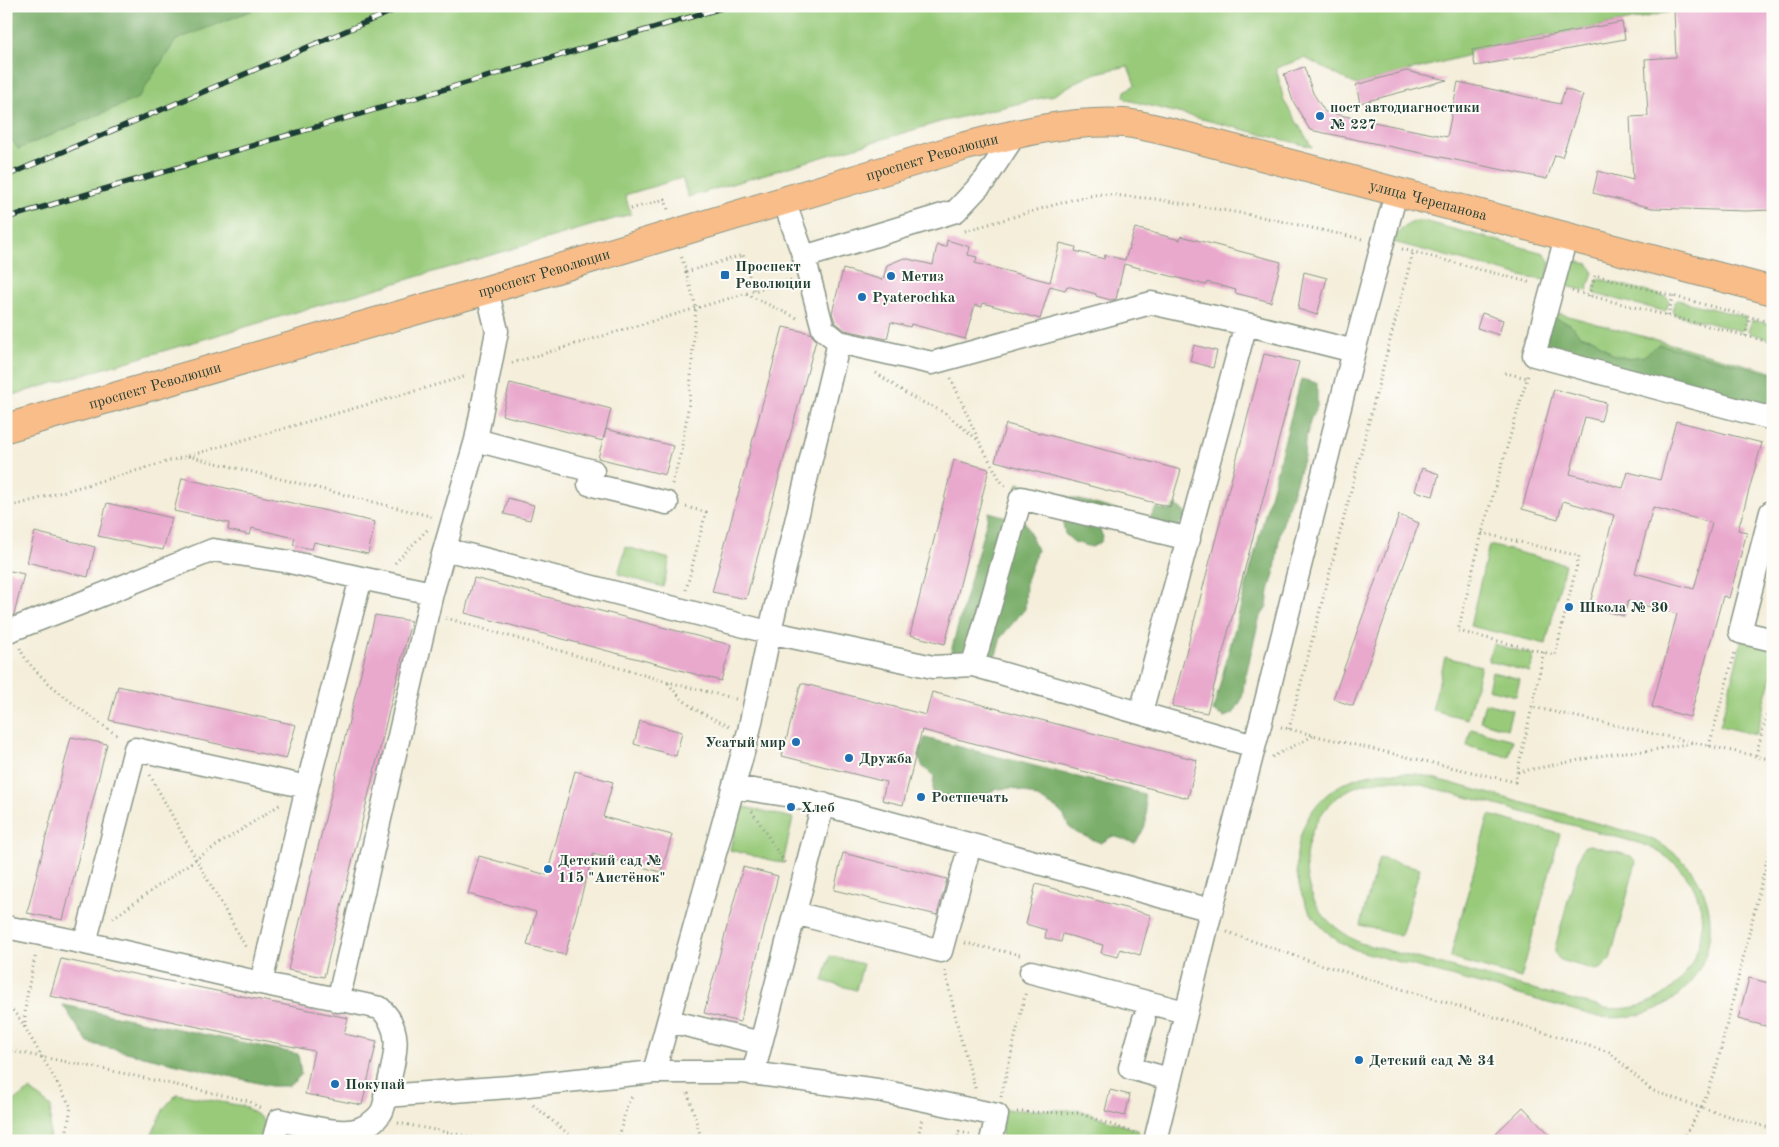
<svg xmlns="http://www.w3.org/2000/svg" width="1779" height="1147" viewBox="0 0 1779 1147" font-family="'Old Standard TT',serif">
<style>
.green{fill:#99ca7a;stroke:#5c8457;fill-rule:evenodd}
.forest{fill:#7aae6a;stroke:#4c764f}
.building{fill:#e9a9cd;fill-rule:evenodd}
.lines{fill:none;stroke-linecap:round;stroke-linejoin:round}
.minor-casing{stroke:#8a9687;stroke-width:25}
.major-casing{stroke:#8a9687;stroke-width:30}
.path{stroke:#8a9687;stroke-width:3;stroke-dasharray:1 4;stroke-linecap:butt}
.minor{stroke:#fff;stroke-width:22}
.major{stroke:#f8bd89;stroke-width:28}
.rail-casing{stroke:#1f3d34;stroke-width:5.5}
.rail{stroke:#fdfcf7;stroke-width:4;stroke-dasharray:11;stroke-linecap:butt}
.poi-dot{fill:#1f6fb2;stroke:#fdfcf7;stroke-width:2}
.labels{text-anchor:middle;stroke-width:4;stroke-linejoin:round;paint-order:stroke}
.poi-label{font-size:15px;font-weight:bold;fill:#1f3d34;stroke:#fdfcf7;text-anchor:start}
.street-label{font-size:15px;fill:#1f3d34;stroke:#fdfcf7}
</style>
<rect width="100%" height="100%" fill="#fdfcf7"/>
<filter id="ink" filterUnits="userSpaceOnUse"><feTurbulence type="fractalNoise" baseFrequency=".02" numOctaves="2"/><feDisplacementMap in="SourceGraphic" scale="10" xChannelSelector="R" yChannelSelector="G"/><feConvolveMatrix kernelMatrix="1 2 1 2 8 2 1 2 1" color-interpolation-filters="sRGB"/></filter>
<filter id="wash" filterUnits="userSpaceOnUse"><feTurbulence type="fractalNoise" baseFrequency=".0096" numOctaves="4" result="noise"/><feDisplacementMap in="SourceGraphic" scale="20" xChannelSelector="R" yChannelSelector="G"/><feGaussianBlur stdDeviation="1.12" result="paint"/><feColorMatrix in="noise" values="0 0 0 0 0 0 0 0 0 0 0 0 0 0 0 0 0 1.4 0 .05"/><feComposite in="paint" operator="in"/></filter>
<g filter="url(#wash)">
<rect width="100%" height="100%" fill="#f4eeda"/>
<path class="green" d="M6,6H1755L1674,11L1622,22L1472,50L1469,55L1356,85L1305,58L1276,68L1284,101L1312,147L1127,100L1124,97L1125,91L1135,85L1128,66L1096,73L1078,81L1054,95L940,122L688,197L682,178L625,195L631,214L6,397Z
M1416,221H1423L1544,253L1550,261L1547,280L1529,278L1393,242C1397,231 1405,225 1416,221Z
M1579,262L1589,264L1593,272L1587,291L1562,285C1565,275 1567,264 1579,262Z
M1600,279L1667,297L1669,301L1667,309L1664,311L1595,294L1594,291L1597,280Z
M1678,300L1745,317L1746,322L1744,329L1741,331L1674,314L1672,311L1675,302Z
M1550,311L1773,372V414L1539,352Z
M1752,320L1773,325V340L1750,333L1748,331Z
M1489,545L1565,564L1546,644L1470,626Z
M626,547L670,559L663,587L618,574Z
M1742,640L1773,648V672L1756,735L1720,726Z
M1493,644L1534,655L1530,672L1488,661Z
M1445,657L1481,666L1467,719L1432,710Z
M1492,672L1520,679L1516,696L1488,689Z
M1485,703L1512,710L1507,729L1480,721Z
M1471,729L1513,740L1509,757L1467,746Z
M1384,772L1418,774L1644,836C1755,880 1717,1030 1599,1017L1356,950C1345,945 1335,940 1327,932C1283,893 1287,819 1337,787C1352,778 1367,774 1384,772ZM1385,780H1400L1414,783L1642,844C1662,852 1678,863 1690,881C1720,929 1689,997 1634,1007C1624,1009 1614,1009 1604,1008L1360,943C1346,935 1331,926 1321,912C1295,875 1303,821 1342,794C1355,785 1369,782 1385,780Z
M740,806L793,818L783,863L730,850Z
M1489,815L1560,834L1521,978L1450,958Z
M1590,845L1631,856L1636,862L1610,960L1602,968L1596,970L1563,961C1557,958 1555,955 1555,948L1582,849L1585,846Z
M1379,858L1420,868L1401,936L1360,925Z
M830,956L863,964L856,990L823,981Z
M30,1090L51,1107L49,1141H6V1106Z
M177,1094L243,1106L260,1117L269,1128L264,1141H149L164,1108Z
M1002,1108L1013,1110H1079L1139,1131L1137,1141H1002Z"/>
<path class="forest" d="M6,6H263L176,40L138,98L18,149L6,132Z
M1552,316L1570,324L1580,335L1594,339L1612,354L1626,358L1644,356L1659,344L1773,374V411L1544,351Z
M1301,379L1317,383V407L1311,418L1305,442L1304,457L1280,532L1275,570L1269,591L1267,606L1259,620L1244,683L1242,699L1233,714L1224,717L1213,711Z
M1018,483L1149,519L1156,508L1171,511L1176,504L1190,518L1180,522L1177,540L1169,546L1155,545L1149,542L1139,531L1096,522L1103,537L1101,542L1092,547L1074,542L1065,534L1063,523L1068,516L1056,518L1034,509L1017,487Z
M989,512L1025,522L1037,550L1026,580L1025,609L1001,637L996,655L969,660L950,655Z
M925,738L1144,794C1147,820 1150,821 1135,843L1113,836L1101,843L1077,833L1069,827L1064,816L1057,809L1032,795L1013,788L996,789L966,803L932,798L934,776L923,767L918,756Z
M63,1005L298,1054L301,1075L289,1086H271L88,1043Z"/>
<g id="blocks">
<path class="building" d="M1755,6H1773V210L1745,211L1652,208L1593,193L1598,171L1633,180L1630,117L1648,116L1645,59L1676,57L1674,11Z
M1622,22L1625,39L1475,66L1472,50Z
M1304,67L1313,93L1325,112L1447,137L1458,82L1560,104L1565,89L1583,95L1562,157L1555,155L1547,179L1310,130L1293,101L1284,74Z
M1406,71L1447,80L1360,103L1356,85Z
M1135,228L1180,240L1181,236L1281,262L1271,302L1235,293L1236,290L1207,282L1206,285L1124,264L1116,299L1111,300L1096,296V294L1067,286L1065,290L1050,286L1040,319L983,303L982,307L975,305L965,339L911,324L910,327L891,322L887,339L845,330L835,322L832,313L843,269L883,280L887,265L904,258L933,265L937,245L946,247L947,240L970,247L968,255L977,257L975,263L1050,282L1060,243L1076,247L1075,251L1104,259L1105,255L1125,260Z
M1304,272L1327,278L1317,315L1298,309Z
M1482,313L1503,320L1499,335L1477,328Z
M783,327L810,333L816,340L746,599L712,592Z
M1194,345L1217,351L1213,368L1190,361Z
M1264,354L1299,362L1207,713L1172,706Z
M510,383L611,409L603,441L502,415Z
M1554,389L1606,403L1601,421L1585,417L1570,474L1623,488L1628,472L1660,480L1676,421L1762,443L1738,530L1747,532L1729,598L1723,596L1690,717L1652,707L1677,614L1628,601L1624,616L1589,607L1614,515L1563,501L1558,519L1522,509ZM1653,507L1712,523L1694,589L1635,573Z
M1006,424L1181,470L1170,507L995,461Z
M606,429L673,446L665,475L598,458Z
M954,460L989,469L945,644L910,635Z
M1422,468L1439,474L1433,496L1415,491Z
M182,478L375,522L368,554L314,542L312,549L293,545L295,538L252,528L250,535L228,530L229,523L174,511Z
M508,498L534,505L530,520L504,514Z
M107,503L172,518L163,550L98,536Z
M1399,515L1419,523L1353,706L1333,699Z
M35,532L95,547L88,577L27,562Z
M6,570L24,574L14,615L10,616H6Z
M474,578L731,645L721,681L465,613Z
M375,615L411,621L324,977L288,970Z
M801,683L926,715L932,692L1197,760L1188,798L922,730L903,805L882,800L886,782L782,756Z
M118,686L296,725L286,759L109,720Z
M640,721L682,732L676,756L634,744Z
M71,737L107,744L63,920L27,913Z
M575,771L613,782L603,817L672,835L661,872L593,854L565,955L527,945L536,912L468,894L479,856L547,875Z
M843,853L947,879L937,915L834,890Z
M743,867L778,876L740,1022L704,1013Z
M1036,884L1151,915L1140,955L1120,949L1118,957L1101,953L1103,945L1063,934L1061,942L1045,938L1046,930L1026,924Z
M61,959L348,1018L344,1034L377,1041L362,1105L305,1094L314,1051L50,996Z
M1749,978L1773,984V1028L1738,1019Z
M1110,1090L1130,1095L1125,1116L1105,1111Z
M1523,1107L1556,1141H1504L1496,1133Z"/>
</g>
</g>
<g filter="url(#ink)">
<use href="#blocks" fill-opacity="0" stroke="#8a9687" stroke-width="1"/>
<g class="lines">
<g class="minor-casing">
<path id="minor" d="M1566,237L1534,355L1773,419
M804,257L956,211L985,180L1016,133
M839,342L932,363L1151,303L1246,324
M476,440L593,471L589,484L667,503
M1773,512H1771L1740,632L1773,640
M445,549L764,631L933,667L973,665L1254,746
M6,629L11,630L84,602L213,550L290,562L361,578
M973,665L1021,498L1189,539
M1141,712L1246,324L1354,351
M734,787L792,796L1211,910
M795,913L941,951L970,845
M6,927L85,943L261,983L307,787L361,578L432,593
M85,943L135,749L307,787
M1031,972L1185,1012
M261,983L380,1008C405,1031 394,1059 388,1087C386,1095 385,1107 381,1113C376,1120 367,1126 359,1129C340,1136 300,1124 279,1120L273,1141
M338,1001L432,593L476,440L497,331L487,290
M1144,1019L1130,1068L1169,1079
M669,1021L761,1043
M654,1072L749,731L772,622L839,342L823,329L804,257L784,201
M753,1074L823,804
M385,1096L509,1087L654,1072H744L877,1090L997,1115L991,1141
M1155,1141L1207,927L1261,721L1354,351L1396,193"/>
</g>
<g class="major-casing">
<g id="major">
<path id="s1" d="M6,428L487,290L966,146C1018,133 1070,120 1124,123C1138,124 1152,128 1166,131L1773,291"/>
</g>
</g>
<path class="path" d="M631,209L665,199L669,213
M965,231L1078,198L1102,194L1155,199L1258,216L1362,239
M1402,249L1532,283
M686,272L743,255L754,291
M1572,291L1773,343
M746,294L799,319
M1589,296L1595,275L1773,323
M1668,316L1673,296
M1745,336L1750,317
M512,363L791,280
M876,373L910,396L945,413L979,441
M1505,373L1527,378
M951,378L979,441L1000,480L1005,486
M188,456L434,517
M672,484L681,452L689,403L696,307L681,255
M6,508L467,376
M1482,533L1579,556L1555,655L1458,631L1482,533L1484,526L1528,375
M395,563L429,528
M686,590L706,512L686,507
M446,618L668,682L736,699
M20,648C29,675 94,719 118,736
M668,683C687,708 701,713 729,726
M1532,707L1544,651
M1281,727L1321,737L1515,782L1532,707L1773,760
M1289,729L1413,252
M1709,746L1735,652
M1756,755L1773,691
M1272,757L1313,736
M1518,772L1599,756L1624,752L1647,751L1692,743
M150,775L196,859L247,949
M752,811L786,865
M1773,835L1715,1073L1701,1108L1773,1129
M113,918L196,859L281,804
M1227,932L1313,962L1609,1052L1651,1090L1701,1108L1682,1141
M965,943L1020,955
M945,971L960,1036L976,1091
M6,1003L20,1019L71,1107L65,1141
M25,1027C24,1002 30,979 36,954
M6,1050L103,1069L249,1101L263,1110
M688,1093L702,1141
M1001,1097L1026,991
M533,1105L577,1141
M1017,1112L1078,1113L1135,1133
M398,1123L493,1141
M959,1132L973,1135
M918,1136L922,1120
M618,1141L627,1105L633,1095
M957,1141L960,1127"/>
<use href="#minor" class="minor"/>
<use href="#major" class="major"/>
<g class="rail-casing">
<path id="rail" d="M6,176L404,6
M6,218L728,6"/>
</g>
<use href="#rail" class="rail"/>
</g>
</g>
<g class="poi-dot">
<circle cx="1320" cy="116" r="5"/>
<rect x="720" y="270" width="10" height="10" rx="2.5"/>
<circle cx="891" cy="276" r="5"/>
<circle cx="862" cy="297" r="5"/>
<circle cx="1569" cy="607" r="5"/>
<circle cx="796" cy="742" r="5"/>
<circle cx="849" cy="758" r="5"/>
<circle cx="921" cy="797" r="5"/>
<circle cx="791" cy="807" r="5"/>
<circle cx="548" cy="869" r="5"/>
<circle cx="1359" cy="1060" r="5"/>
<circle cx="335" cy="1084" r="5"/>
</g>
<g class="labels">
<g class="poi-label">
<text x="1330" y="112">пост автодиагностики<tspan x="1330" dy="17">№ 227</tspan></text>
<text x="735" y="271">Проспект<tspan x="735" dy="17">Революции</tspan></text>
<text x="901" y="281">Метиз</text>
<text x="872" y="302">Pyaterochka</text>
<text x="1579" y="612">Школа № 30</text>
<text x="786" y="747" text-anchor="end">Усатый мир</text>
<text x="859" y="763">Дружба</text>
<text x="931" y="802">Ростпечать</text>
<text x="801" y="812">Хлеб</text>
<text x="558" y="865">Детский сад №<tspan x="558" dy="17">115 "Аистёнок"</tspan></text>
<text x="1369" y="1065">Детский сад № 34</text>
<text x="345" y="1089">Покупай</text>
</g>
<g class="street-label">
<text dy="5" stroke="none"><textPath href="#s1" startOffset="965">проспект Революции</textPath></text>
<text dy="5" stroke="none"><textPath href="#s1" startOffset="1475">улица Черепанова</textPath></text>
<text dy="5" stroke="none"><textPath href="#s1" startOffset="560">проспект Революции</textPath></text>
<text dy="5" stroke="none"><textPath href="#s1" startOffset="155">проспект Революции</textPath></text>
</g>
</g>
<rect width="1779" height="1147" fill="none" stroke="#fdfcf7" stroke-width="25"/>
</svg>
